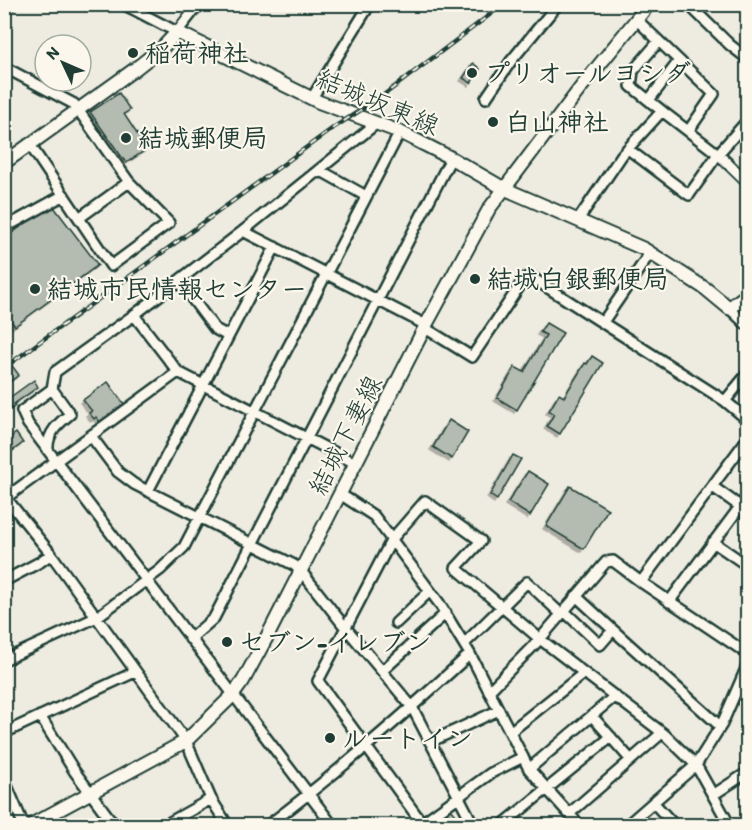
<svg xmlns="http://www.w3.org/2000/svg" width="752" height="830" viewBox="0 0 752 830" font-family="Itim,'Klee One',sans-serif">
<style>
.building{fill:#b4bbb0;stroke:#1f3d34;stroke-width:1.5;filter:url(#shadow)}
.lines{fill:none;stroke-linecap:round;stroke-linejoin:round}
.minor-casing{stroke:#1f3d34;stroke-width:14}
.major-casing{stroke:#1f3d34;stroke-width:16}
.minor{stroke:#fbf7ec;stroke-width:9}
.major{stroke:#fbf7ec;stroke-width:12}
.rail-casing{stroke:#1f3d34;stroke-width:4.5}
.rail{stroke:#fbf7ec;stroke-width:2;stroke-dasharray:7;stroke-linecap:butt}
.poi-dot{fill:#1f3d34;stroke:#fbf7ec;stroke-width:2}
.labels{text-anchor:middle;stroke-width:4.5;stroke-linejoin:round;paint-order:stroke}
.poi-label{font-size:26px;font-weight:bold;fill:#1f3d34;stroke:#fbf7ec;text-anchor:start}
.street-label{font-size:26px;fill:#1f3d34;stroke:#fbf7ec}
</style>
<defs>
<filter id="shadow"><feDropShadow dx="-3" dy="3" stdDeviation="0" flood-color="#0004"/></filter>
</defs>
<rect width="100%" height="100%" fill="#eeece1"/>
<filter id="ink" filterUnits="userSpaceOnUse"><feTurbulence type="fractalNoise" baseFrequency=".0167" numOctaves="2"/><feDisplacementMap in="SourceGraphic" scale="12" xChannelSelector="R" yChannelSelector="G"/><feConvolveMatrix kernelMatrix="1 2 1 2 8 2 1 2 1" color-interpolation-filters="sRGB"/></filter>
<g filter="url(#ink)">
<path class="building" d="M4,4H18L4,21Z
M473,63L480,69L471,83L463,78Z
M119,93L130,110L124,114L147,149L126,163L90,112Z
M54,207L98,265L15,326L4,312V239L37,215Z
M546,323L563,333L517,410L497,398L515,367L524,372L546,335L540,332Z
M4,355L19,375L4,386Z
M592,356L603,363L560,434L547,426L554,414L549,411L559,394L564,397L585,363L587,364Z
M34,380L38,387L14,404L15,406L9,411L4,404V391L9,398Z
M108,382L125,405L101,423L96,417L94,419L89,413L92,411L83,400Z
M449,420L468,432L452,459L433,447Z
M16,433L23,443L4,457V442Z
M513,455L521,459L497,500L490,495Z
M528,471L549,484L530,516L508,502Z
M570,486L608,509L584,549L546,526Z
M450,808L463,823L461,826H427Z"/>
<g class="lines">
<g class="minor-casing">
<path id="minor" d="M123,4L177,32L199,4
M688,4L730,45L748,59
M637,20L714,94L689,130
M659,41L633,71L631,86L662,111
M4,67L74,104L129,182L169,223L111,266L30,145
M312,98L370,4
M486,98L511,61L558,4
M649,100L679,61
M628,149L689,195L718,154L748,120
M315,173L323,172L366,196
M79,218L129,182
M578,220L622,155L662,111L718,154L748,183
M4,228L64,195
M243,231L426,325
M179,281L215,329L228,336
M729,308L748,326
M134,315L178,372
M603,322L650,253
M425,328L472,357L525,278L531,277L725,401
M748,373L725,401L748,420
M52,389L55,372L134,315L243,231L377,123
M91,436L118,472L134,484L294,565L301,571L345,627L412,707L474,826
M48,449C47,433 59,423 70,414L52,389L22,411L28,424L333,826
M713,487L748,512
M148,491L275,247
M340,494L374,516L439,603L470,654L529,769L580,826
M6,498L51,554L186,741L211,799L228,826
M4,499L178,372L355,463
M713,542L748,566
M4,581L40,562L51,554
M641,582L748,438
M576,596L613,630
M669,602L748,496
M564,611L600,645L613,630L720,726
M396,623L430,591
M190,639L214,618L451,158
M464,644L527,582L561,614
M4,660L97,617L160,570L184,547L400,132
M382,671L446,613
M489,691L540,639L456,568L481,541L425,501L392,539L318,681L422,823L491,773L523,757
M40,716L75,772L115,826
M592,716L631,760
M510,732L584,673
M4,733L135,672
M430,742L499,710
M529,769L615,696
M4,779L24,826
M713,795L748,772
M653,802L675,826
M570,813L662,733
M163,826L211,799
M267,826C338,773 405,714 470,654
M501,826L611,737
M626,826L696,765L722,724L748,664
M730,826L696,765L664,734L540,639L606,562L613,561L641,582L748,654"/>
</g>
<g class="major-casing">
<path id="major" d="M4,163L135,69L163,47L177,32L319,102L400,132L451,158L503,188L644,249L706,289L729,308L748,294
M29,826L186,741L232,696L243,681L268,635L426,325L489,209L582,86L649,4"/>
</g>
<use href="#minor" class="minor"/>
<use href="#major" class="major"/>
<g class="rail-casing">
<path id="rail" d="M4,368L333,128L381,97L504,4"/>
</g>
<use href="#rail" class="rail"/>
</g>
</g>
<g class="poi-dot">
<circle cx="133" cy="53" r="6"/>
<circle cx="472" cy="73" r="6"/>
<circle cx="493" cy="122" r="6"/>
<circle cx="126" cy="138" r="6"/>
<circle cx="475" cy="279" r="6"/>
<circle cx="35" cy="289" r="6"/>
<circle cx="227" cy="642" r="6"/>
<circle cx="330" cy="738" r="6"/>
</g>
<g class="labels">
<g class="poi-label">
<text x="145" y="62">稲荷神社</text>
<text x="484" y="82">プリオールヨシダ</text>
<text x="505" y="131">白山神社</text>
<text x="138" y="147">結城郵便局</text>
<text x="487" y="288">結城白銀郵便局</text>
<text x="47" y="298">結城市民情報センター</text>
<text x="239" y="651">セブン-イレブン</text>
<text x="342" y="747">ルートイン</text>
</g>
<g class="street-label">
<text transform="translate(378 102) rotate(23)" y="9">結城坂東線</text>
<text transform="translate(345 435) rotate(-63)" y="9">結城下妻線</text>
</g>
</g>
<rect width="752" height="830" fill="none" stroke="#fbf7ec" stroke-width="24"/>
<rect x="12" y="12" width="728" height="806" fill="none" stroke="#1f3d34" stroke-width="2" filter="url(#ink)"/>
<g transform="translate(63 63) rotate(314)"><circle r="28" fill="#fbf7ec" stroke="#a3ada2" stroke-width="1.5"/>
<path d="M0-4.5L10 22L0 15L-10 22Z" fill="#1f3d34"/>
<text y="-9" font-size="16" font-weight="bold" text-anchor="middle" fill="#1f3d34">N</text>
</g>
</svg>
